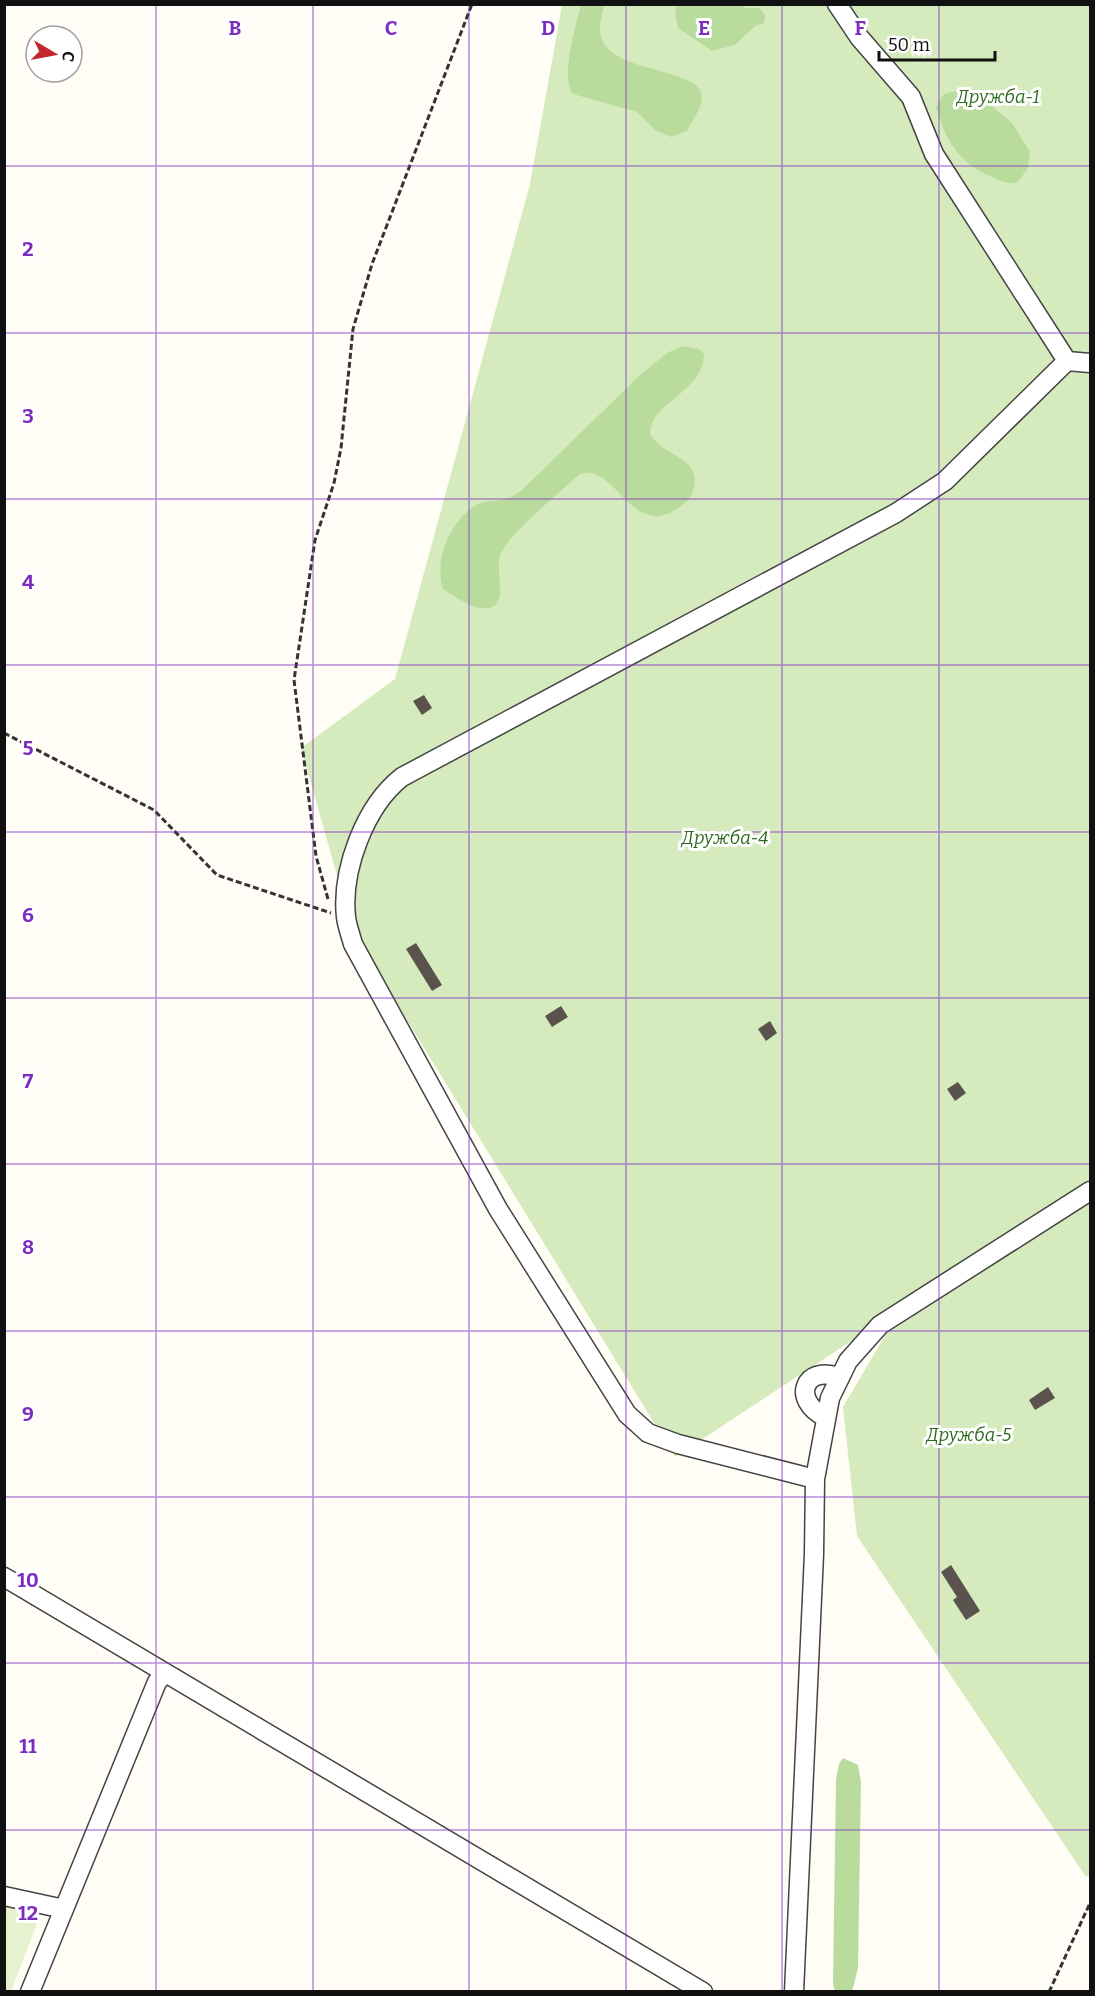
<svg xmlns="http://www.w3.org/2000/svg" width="1095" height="1996" viewBox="0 0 1095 1996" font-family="Bitter,serif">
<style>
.green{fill:#d5ebbd}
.forest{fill:#b9dc9c}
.pitch{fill:#e6f2cf}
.building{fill:#5a524d}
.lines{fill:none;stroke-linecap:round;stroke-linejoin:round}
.minor-casing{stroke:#444;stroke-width:21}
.path{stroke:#333;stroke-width:3;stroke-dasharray:6 3;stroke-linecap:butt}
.minor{stroke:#fff;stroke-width:18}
.grid{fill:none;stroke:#7b2cbf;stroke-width:1.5;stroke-opacity:0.55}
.labels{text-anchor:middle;stroke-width:6;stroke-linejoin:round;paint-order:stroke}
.park-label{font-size:18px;font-style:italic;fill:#2f6b1f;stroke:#fff}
.grid-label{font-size:20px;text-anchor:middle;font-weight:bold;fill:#7b2cbf;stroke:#fff;stroke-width:6;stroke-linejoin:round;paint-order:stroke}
</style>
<rect width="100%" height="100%" fill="#fffdf5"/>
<path class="green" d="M562,5H1090V1184L675,1457L353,932L301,748L395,679L530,184Z
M1090,1200V1875L1086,1877L857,1536L843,1407L886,1334Z"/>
<path class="forest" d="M581,5H604C602,15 598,26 601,36C610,75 703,66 702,98C702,108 691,122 687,131L671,137L655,130L637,112L573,94C560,76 576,26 581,5Z
M677,5L741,4L744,8H759L765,15L764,23L755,26L735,45L712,51L678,28L675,11Z
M960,90L983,99L1012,123L1030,152L1028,168L1018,182C1008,185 1001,181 992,177C960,165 945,139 936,107L944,94Z
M682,346L699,349L704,354C705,382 671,397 656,416C652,420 651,428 650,434C662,453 682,454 692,469C696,476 695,483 693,491C691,499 685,503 678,508C631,541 616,462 580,474C561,491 511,532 501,553C494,568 507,597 494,606C479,615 455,596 443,589C434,561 449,524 473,507C482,500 493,502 504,499C510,498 516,494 521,491L641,374L667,353Z
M843,1758L858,1765L861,1782L858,1968L852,1992L835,1991L833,1984L836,1779L839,1764Z"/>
<path class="pitch" d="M4,1904L42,1911L11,1991H5Z"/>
<path class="building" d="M424,695L432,708L422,715L413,701Z
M416,943L442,985L432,991L406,949Z
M561,1006L568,1017L552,1027L545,1016Z
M770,1021L777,1033L766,1041L758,1029Z
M958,1082L966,1093L955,1101L947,1089Z
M1048,1387L1055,1398L1035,1410L1029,1400Z
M951,1565L980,1611L966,1620L953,1600L957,1597L941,1572Z"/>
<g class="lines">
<g class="minor-casing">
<path id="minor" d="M837,4L859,37L911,97L934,154L1067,361
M825,1417C791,1400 804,1365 838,1377
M815,1479L678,1444L648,1433L627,1414L498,1209L353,944C351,936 347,926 346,917C341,870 365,806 402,777L896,513L945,481L1067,361L1090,363
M4,1577L703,1992
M4,1896L64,1909
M30,1992L157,1682L165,1673
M794,1992L814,1554L815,1479L830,1398L848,1361L880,1325L1090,1191"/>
</g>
<path class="path" d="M4,733L154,810L217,875L331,913
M328,899L316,856L294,680L315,540L334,483L341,448L353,329L372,264L472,4
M1049,1992L1090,1903"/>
<use href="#minor" class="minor"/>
</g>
<path class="grid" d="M156,4V1992M313,4V1992M469,4V1992M626,4V1992M782,4V1992M939,4V1992M4,166H1090M4,333H1090M4,499H1090M4,665H1090M4,832H1090M4,998H1090M4,1164H1090M4,1331H1090M4,1497H1090M4,1663H1090M4,1830H1090"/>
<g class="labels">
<g class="park-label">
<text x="998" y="103">Дружба-1</text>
<text x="725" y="844">Дружба-4</text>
<text x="969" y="1441">Дружба-5</text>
</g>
</g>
<g class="grid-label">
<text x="235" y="35">B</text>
<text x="391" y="35">C</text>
<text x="548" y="35">D</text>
<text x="704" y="35">E</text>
<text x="860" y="35">F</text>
<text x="28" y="256">2</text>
<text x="28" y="423">3</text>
<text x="28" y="589">4</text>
<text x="28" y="755">5</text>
<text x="28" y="922">6</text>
<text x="28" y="1088">7</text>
<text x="28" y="1254">8</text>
<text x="28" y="1421">9</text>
<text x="28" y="1587">10</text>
<text x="28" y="1753">11</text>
<text x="28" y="1920">12</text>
</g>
<rect width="1095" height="1996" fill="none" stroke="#111111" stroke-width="12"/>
<g transform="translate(54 54) rotate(100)"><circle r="28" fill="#ffffff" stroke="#a0a0a0" stroke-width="1.5"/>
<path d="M0-4.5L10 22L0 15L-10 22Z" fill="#c4262e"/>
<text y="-9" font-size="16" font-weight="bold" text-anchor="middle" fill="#111111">С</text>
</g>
<path d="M879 51v9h116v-9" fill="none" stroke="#111111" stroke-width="3"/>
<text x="888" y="51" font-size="18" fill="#111111" stroke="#ffffff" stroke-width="4.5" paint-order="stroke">50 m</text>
</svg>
